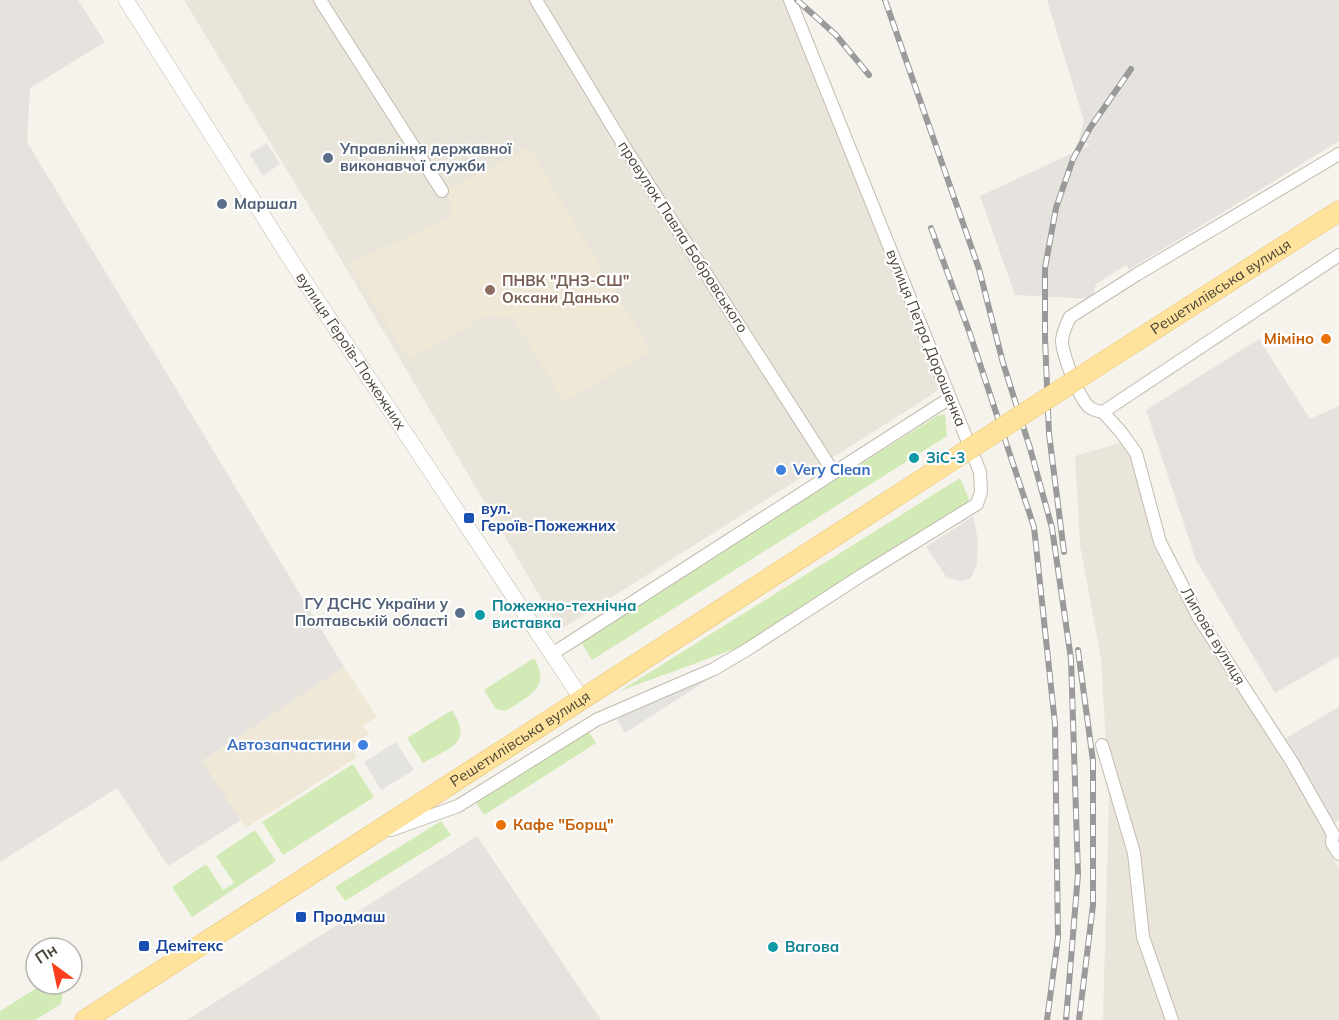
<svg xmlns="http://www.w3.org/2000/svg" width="1339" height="1020" viewBox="0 0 1339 1020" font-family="Mulish,sans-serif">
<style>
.residential{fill:#eae5da}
.industrial{fill:#e6e2dd}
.education{fill:#efe8d6}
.green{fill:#d2eab5}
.parking{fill:#e5e3e0}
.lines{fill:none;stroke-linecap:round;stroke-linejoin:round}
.minor-casing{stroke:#c2bbae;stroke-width:14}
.tertiary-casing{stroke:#c2bbae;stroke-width:16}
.primary-casing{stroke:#e6c16a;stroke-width:21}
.minor{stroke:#fff;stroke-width:12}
.tertiary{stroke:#fff;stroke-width:15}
.primary{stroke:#ffe39c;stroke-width:20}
.rail-casing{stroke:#9a9a9a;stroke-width:6}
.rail{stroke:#fff;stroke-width:4;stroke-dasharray:11;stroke-linecap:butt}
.primary-bridge-casing{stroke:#e6c16a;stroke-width:21;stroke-linecap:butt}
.primary-bridge{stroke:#ffe39c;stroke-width:20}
.service-dot{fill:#5c6f8a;stroke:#fff;stroke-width:2}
.education-dot{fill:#8d6e63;stroke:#fff;stroke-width:2}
.food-dot{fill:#e8710a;stroke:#fff;stroke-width:2}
.culture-dot{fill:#0f9aa8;stroke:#fff;stroke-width:2}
.shop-dot{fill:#3f7fe0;stroke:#fff;stroke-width:2}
.transit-dot{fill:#1a4fb4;stroke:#fff;stroke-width:2}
.labels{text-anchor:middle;stroke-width:4.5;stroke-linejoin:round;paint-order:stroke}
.service-label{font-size:15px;font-weight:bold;fill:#4e5e75;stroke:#fff;text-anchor:start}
.street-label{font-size:15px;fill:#4b4439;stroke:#fff}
.education-label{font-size:15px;font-weight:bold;fill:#785e54;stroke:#fff;text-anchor:start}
.food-label{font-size:15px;font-weight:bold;fill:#c56008;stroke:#fff;text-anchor:end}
.culture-label{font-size:15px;font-weight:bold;fill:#0d838f;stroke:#fff;text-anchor:start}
.shop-label{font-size:15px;font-weight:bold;fill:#366cbe;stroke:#fff;text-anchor:start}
.transit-label{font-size:15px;font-weight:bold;fill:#164399;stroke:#fff;text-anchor:start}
</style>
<rect width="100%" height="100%" fill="#f6f3ec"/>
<path class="residential" d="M184,0H785L939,389L930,396L560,630L342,261Z
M1123,442L1132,461L1154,547L1197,628L1287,767L1327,834L1328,850L1339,868V1020H1103L1109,796L1101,659L1080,545L1075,456Z"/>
<path class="industrial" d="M0,0H78L105,42L30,88L27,142L344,667L202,761L241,820L168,866L117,788L0,862Z
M1047,0H1339V141L1129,270L1126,265L1096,284L1092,299L1015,295L980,196L1090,145L1079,139L1084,121Z
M1259,339L1310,419L1339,406V656L1275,693L1196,560L1146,410Z
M973,516L978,541L977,565L970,579L960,581L947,578L926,547Z
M1339,707V820L1334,823L1284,739Z
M477,836L601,1020H187Z"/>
<path class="education" d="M529,147L651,351L564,402L513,318L486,316L409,360L349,264L453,216L449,208L453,205L445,191Z
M344,667L377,717L363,726L369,734L350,746L357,757L246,828L202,761Z"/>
<path class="green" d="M945,414L947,436L592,660L580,640L937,416Z
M960,478L969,499L967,504L745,645L620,691Z
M534,658C552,688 528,696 506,711L496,709L484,690Z
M452,710C474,744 450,747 423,763L407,738Z
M587,729L596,743L484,815L475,801Z
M353,764L374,797L283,855L262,822Z
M441,821L451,835L345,901L335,887Z
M255,830L276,861L192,917L172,887L206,864L223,890L234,883L216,856Z
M43,984C60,984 65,986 61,1004L35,1020H0V1011Z"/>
<path class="parking" d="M267,143L280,164L263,176L249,154Z
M720,672L625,733L616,718L701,676Z
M396,742L414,770L381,790L364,762Z"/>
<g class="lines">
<g class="minor-casing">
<path id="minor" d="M320,0L442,191
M536,0L629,154L834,473
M1339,154L1136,275L1070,317C1066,325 1063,331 1062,340C1062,354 1079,398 1089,407C1093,410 1097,411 1103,412L1339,255
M1103,412L1121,432L1136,453L1160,542L1199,618L1292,762L1333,834L1332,843L1339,854
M552,654L950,398
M1102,745L1134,853L1143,937L1172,1020
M391,830L458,806L596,720L714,669L748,649L862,575L977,504L981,492L980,472L790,0"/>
</g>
<g class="tertiary-casing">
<g id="tertiary">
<path id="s1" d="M126,0L303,279L581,698"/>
</g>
</g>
<g class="primary-casing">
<g id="primary">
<path id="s2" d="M1102,363L1339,211"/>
<path id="s3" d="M85,1020L954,459"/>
</g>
</g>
<use href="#minor" class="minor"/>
<use href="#tertiary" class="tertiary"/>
<use href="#primary" class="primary"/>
<g class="rail-casing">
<path id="rail" d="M797,0L836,35L869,75
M885,0L979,269L1003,363L1030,448L1052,528L1071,659L1078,874L1066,1020
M931,228L969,331L1034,527L1055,724L1058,938L1047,1020
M1064,552L1049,434L1045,338V268L1056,208L1073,159L1090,128L1131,69
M1078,650L1093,761V905L1079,1020"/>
</g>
<use href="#rail" class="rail"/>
<g class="primary-bridge-casing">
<path id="primary-bridge" d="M954,459L1102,363"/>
</g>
<use href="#primary-bridge" class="primary-bridge"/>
</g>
<g class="service-dot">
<circle cx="328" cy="158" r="6"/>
<circle cx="222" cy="204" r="6"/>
<circle cx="460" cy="613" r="6"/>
</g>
<circle class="education-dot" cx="490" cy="290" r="6"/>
<g class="food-dot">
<circle cx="1326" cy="339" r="6"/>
<circle cx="501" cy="825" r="6"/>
</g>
<g class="culture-dot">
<circle cx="914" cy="458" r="6"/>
<circle cx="480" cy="615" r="6"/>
<circle cx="773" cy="947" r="6"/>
</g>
<g class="shop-dot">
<circle cx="781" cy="470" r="6"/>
<circle cx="363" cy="745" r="6"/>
</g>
<g class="transit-dot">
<rect x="463" y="512" width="12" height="12" rx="3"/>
<rect x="295" y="911" width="12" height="12" rx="3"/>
<rect x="138" y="940" width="12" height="12" rx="3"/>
</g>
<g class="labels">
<g class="service-label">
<text x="340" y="154">Управління державної<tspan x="340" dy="17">виконавчої служби</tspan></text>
<text x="234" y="209">Маршал</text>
<text x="448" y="609" text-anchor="end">ГУ ДСНС України у<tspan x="448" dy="17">Полтавській області</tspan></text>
</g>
<g class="street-label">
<text transform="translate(683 237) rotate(57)" y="5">провулок Павла Бобровського</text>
<text dy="5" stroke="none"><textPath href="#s2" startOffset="141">Решетилівська вулиця</textPath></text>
<text transform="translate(926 338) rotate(68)" y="5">вулиця Петра Дорошенка</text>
<text dy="5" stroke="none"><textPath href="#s1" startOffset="417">вулиця Героїв-Пожежних</textPath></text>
<text transform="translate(1213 636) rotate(59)" y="5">Липова вулиця</text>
<text dy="5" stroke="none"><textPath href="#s3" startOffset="518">Решетилівська вулиця</textPath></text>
</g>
<g class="education-label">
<text x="502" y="286">ПНВК "ДНЗ-СШ"<tspan x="502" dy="17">Оксани Данько</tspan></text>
</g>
<g class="food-label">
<text x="1314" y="344">Міміно</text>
<text x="513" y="830" text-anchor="start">Кафе "Борщ"</text>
</g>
<g class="culture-label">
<text x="926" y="463">ЗіС-3</text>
<text x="492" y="611">Пожежно-технічна<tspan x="492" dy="17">виставка</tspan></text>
<text x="785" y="952">Вагова</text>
</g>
<g class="shop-label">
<text x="793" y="475">Very Clean</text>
<text x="351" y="750" text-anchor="end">Автозапчастини</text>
</g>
<g class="transit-label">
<text x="481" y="514">вул.<tspan x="481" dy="17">Героїв-Пожежних</tspan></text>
<text x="313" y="922">Продмаш</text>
<text x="156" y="951">Демітекс</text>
</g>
</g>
<g transform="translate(54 966) rotate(327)"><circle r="28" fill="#ffffff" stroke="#b7b4b0" stroke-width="1.5"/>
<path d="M0-4.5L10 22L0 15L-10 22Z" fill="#fc3f1d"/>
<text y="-9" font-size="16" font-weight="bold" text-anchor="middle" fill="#4b4439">Пн</text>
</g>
</svg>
